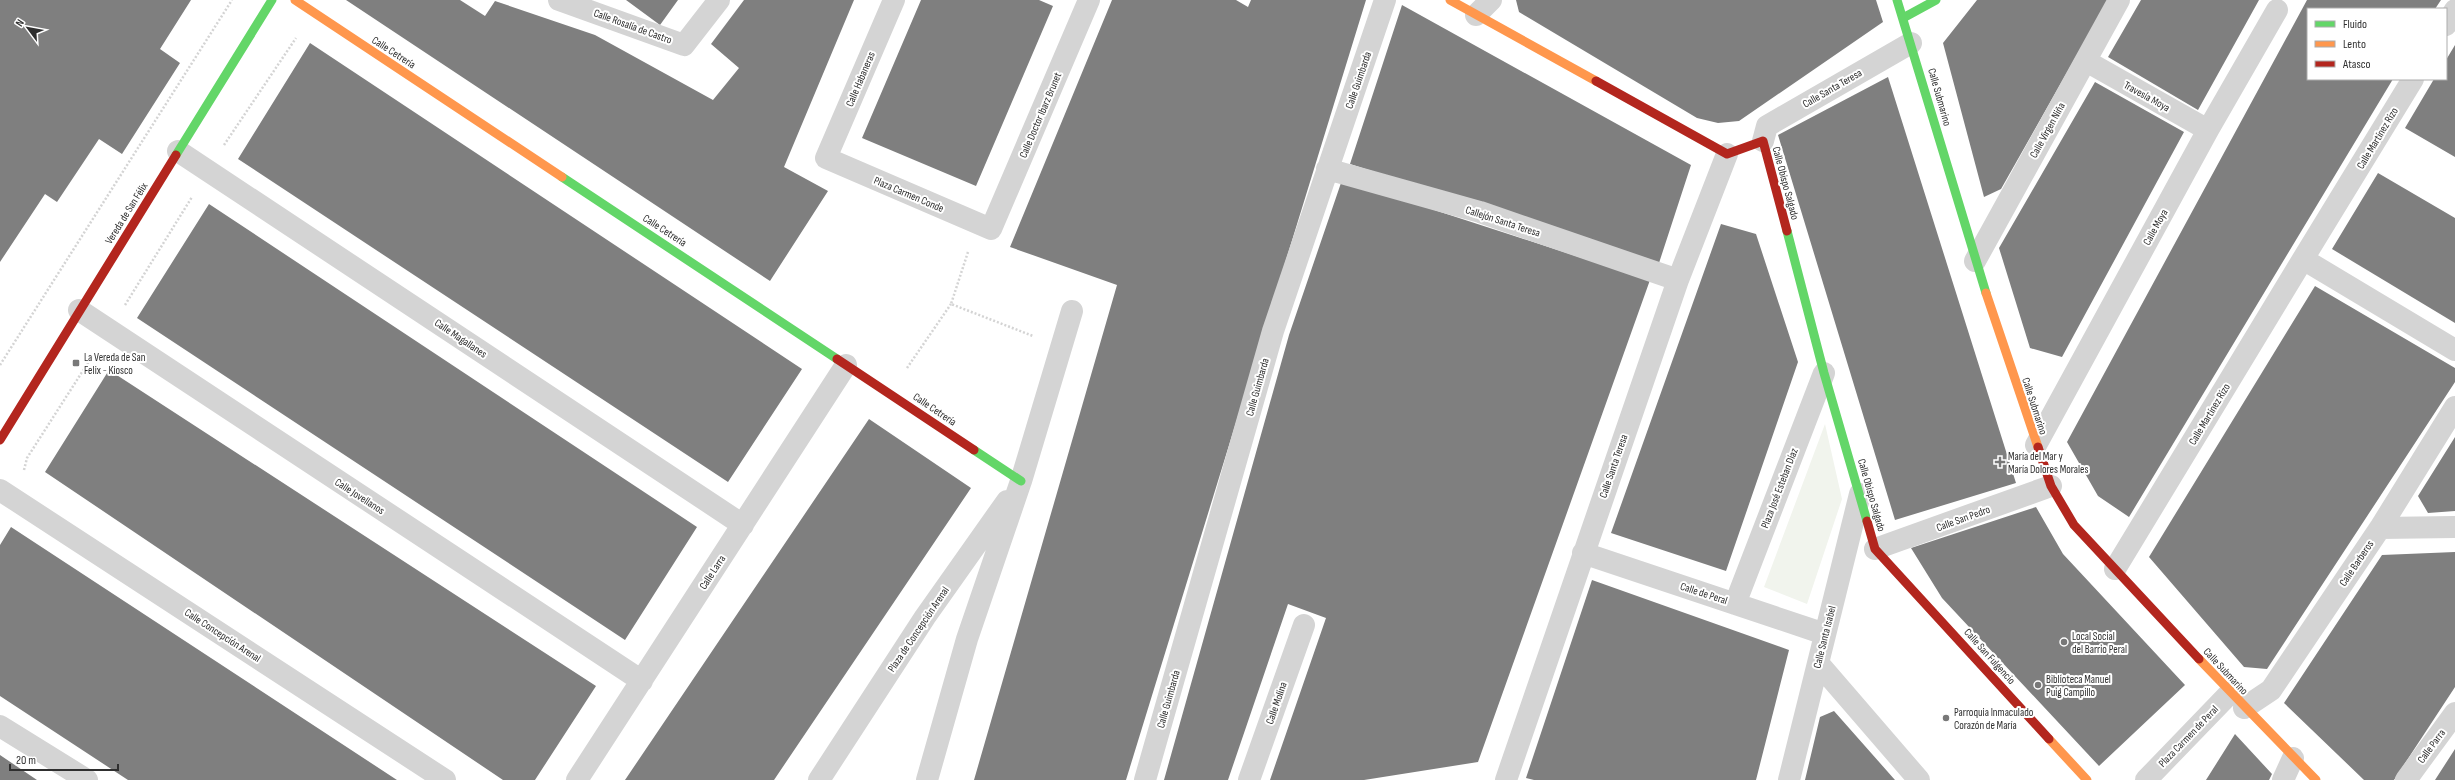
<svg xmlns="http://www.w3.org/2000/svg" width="2455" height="780" viewBox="0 0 2455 780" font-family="'Sofia Sans Condensed',sans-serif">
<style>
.green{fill:#f1f4ed}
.building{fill:#7f7f7f}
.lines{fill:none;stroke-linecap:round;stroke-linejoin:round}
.path{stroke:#d4d4d4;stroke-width:2.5;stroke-dasharray:2 2;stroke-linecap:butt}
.street{stroke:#d4d4d4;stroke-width:22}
.fast{stroke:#63d668;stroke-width:9}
.slow{stroke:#ff974d;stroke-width:9}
.jam{stroke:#b3261e;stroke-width:9}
.poi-dot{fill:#787878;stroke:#fff;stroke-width:1.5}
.labels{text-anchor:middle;stroke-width:4;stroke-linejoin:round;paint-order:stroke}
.street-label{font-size:11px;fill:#2f2f2f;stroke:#fff}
.poi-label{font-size:11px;fill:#2f2f2f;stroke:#fff;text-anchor:start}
</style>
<rect width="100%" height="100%" fill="#fff"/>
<path class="green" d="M1825,424L1842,499L1807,604L1764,587Z"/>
<path class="building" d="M0,0H191L160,49L180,63L122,154L99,139L57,202L45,194L0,262Z
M346,0H460L485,16L495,1L595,35L713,100L739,68L711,44L744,0H854L784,167L828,191L770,281Z
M626,0H678L660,25Z
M921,0H1039L1053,6L976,186L862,138Z
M1112,0H1236L1248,7L1251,0H1366L1126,780H974L1117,285L1010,247Z
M1516,0H1876L1883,22L1739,121L1718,123L1697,118L1519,12Z
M1977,0H2108L2001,189L1984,197L1943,43Z
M2141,0H2259L2198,110L2108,57Z
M2307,0H2441L2435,9H2308V79H2393L2129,517L2098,496L2067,442Z
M1402,5L1691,165L1659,263L1350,164Z
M310,43L802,369L728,482L238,159Z
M2455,45V157L2405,128L2434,79H2446V60Z
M1888,77L2016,483L1895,520L1778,135Z
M2095,82L2184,132L2062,357L2030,348L1999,248Z
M2378,173L2455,218V323L2332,249Z
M1342,180L1650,280L1478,762L1364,780H1270L1326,618L1288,604L1228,780H1164L1289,335Z
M209,204L697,527L625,640L137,318Z
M1721,224L1756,234L1798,362L1726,571L1611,533Z
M2315,286L2455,368V382L2267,669L2244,667L2149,557Z
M109,370L596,686L535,780H503L45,472Z
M869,419L971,488L774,780H625Z
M2455,437V511L2428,513L2418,496Z
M2036,507L2063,554L2185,685L2099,766L1942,598L1911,548Z
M11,527L397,780H128L0,696V545Z
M2455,552V687L2394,780H2364L2284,703L2382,555Z
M1592,580L1789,650L1756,780H1534L1526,778Z
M1834,711L1895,780H1805L1820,717Z
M2235,734L2272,774L2269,780H2206Z
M2455,749V780H2435Z
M0,755L37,780H0Z"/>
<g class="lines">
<path class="path" d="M224,145L296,38
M968,252L951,304L1033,336
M125,305L192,197
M0,365L232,0
M907,368L951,304
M24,470L27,458L93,355"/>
<path class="street" d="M559,0L684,45L719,0
M894,0L826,158L991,229L1089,0
M1476,15L1491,0
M2446,25L2455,10
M2086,61L2208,130
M1763,141L1767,126L1911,43
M178,151L743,525
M1327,169L1480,212L1678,280
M2303,259L2413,79
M1975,261L2119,0
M79,310L642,681
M2036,445L2208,130L2277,10
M0,490L445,780
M2380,528L2455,527
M1875,549L2051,486
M1583,553L1825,634
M2115,569L2303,259L2455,350
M1735,604L1824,373
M1818,663L1919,780
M2244,708L2271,690L2380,528L2455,407
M0,726L87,780
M577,780L846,365
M819,780L925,617L1007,501
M927,780L967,639L1021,481L1072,311
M1145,780L1273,331L1385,0
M1249,780L1304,625
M1506,780L1678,280L1727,154
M1789,780L1860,494
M2146,780L2230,693
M2283,780L2293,758
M2406,780L2455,713"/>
<path class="fast" d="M1897,0L1986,293
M1903,18L1936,0
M176,155L272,0
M562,177L837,359
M1787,231L1824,373L1867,521
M974,450L1021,481"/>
<path class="slow" d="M295,0L562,177
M1450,0L1596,81
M1986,293L2038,447
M2199,659L2316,780
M2049,739L2087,780"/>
<path class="jam" d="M1596,81L1727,154L1763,141L1787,231
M837,359L974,450
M0,440L176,155
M2038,447L2051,486L2074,525L2199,659
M1867,521L1875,549L2049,739"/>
</g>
<g class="poi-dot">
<rect x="72" y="359" width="8" height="8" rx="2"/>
<path d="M1998 456h4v4h4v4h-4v4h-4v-4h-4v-4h4z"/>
<circle cx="2064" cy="642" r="4"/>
<circle cx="2038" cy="685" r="4"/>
<circle cx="1946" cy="718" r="4"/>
</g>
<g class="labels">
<g class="street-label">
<text transform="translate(633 26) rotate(20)" y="4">Calle Rosalía de Castro</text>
<text transform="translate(394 52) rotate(33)" y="4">Calle Cetrería</text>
<text transform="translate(860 79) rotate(-67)" y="4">Calle Habaneras</text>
<text transform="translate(1358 80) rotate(-71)" y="4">Calle Guimbarda</text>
<text transform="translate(1832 88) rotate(-30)" y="4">Calle Santa Teresa</text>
<text transform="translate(2147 96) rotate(29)" y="4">Travesía Moya</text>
<text transform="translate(1940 97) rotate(74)" y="4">Calle Submarino</text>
<text transform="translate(1040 115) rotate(-67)" y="4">Calle Doctor Ibarz Brunet</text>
<text transform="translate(2047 130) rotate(-61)" y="4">Calle Virgen Niña</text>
<text transform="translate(2377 138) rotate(-59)" y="4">Calle Martínez Rizo</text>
<text transform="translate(1786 183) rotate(75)" y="4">Calle Obispo Salgado</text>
<text transform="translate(909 194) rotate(23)" y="4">Plaza Carmen Conde</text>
<text transform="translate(126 213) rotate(-58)" y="4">Vereda de San Félix</text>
<text transform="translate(1503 221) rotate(18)" y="4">Callejón Santa Teresa</text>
<text transform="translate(2155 227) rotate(-61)" y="4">Calle Moya</text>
<text transform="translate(665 230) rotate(33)" y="4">Calle Cetrería</text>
<text transform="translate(461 338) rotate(34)" y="4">Calle Magallanes</text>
<text transform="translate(1257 387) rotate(-74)" y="4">Calle Guimbarda</text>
<text transform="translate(2035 406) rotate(72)" y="4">Calle Submarino</text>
<text transform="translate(935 409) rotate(34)" y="4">Calle Cetrería</text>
<text transform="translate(2209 414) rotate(-59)" y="4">Calle Martínez Rizo</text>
<text transform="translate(1613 466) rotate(-71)" y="4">Calle Santa Teresa</text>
<text transform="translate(1779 488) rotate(-69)" y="4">Plaza José Esteban Díaz</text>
<text transform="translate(1872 495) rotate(74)" y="4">Calle Obispo Salgado</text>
<text transform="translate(360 496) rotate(33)" y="4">Calle Jovellanos</text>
<text transform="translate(1963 518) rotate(-20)" y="4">Calle San Pedro</text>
<text transform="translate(2356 563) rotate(-56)" y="4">Calle Barberos</text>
<text transform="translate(712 572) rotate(-57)" y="4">Calle Larra</text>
<text transform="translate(1704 593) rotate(18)" y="4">Calle de Peral</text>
<text transform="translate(918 629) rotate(-56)" y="4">Plaza de Concepción Arenal</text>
<text transform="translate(223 635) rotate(33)" y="4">Calle Concepción Arenal</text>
<text transform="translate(1824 637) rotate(-76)" y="4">Calle Santa Isabel</text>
<text transform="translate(1990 656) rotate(48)" y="4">Calle San Fulgencio</text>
<text transform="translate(2226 671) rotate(47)" y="4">Calle Submarino</text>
<text transform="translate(1168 699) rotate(-74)" y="4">Calle Guimbarda</text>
<text transform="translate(1276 703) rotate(-71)" y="4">Calle Molina</text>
<text transform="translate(2188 736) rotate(-46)" y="4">Plaza Carmen de Peral</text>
<text transform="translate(2431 746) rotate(-54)" y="4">Calle Parra</text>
</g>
<g class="poi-label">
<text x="84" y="361">La Vereda de San<tspan x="84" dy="13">Felix - Kiosco</tspan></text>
<text x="2008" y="460">María del Mar y<tspan x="2008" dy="13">María Dolores Morales</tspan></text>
<text x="2072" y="640">Local Social<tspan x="2072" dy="13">del Barrio Peral</tspan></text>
<text x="2046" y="683">Biblioteca Manuel<tspan x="2046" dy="13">Puig Campillo</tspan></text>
<text x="1954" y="716">Parroquia Inmaculado<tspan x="1954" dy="13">Corazón de María</tspan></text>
</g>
</g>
<rect x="2307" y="8" width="140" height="72" fill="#ffffff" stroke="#acacac"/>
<rect x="2315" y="21" width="20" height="6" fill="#63d668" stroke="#acacac"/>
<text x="2343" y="28" font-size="12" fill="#2f2f2f">Fluido</text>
<rect x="2315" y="41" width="20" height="6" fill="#ff974d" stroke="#acacac"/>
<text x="2343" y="48" font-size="12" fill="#2f2f2f">Lento</text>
<rect x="2315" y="61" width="20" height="6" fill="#b3261e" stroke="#acacac"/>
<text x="2343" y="68" font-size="12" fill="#2f2f2f">Atasco</text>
<g transform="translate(28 28) rotate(302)" stroke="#ffffff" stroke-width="3" paint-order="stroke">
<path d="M0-3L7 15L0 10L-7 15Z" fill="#2f2f2f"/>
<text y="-6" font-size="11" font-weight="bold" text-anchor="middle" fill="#2f2f2f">N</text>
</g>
<path d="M10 764v6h108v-6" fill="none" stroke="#2f2f2f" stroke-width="2"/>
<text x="16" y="764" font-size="12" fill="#2f2f2f" stroke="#ffffff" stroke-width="3" paint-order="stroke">20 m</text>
</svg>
